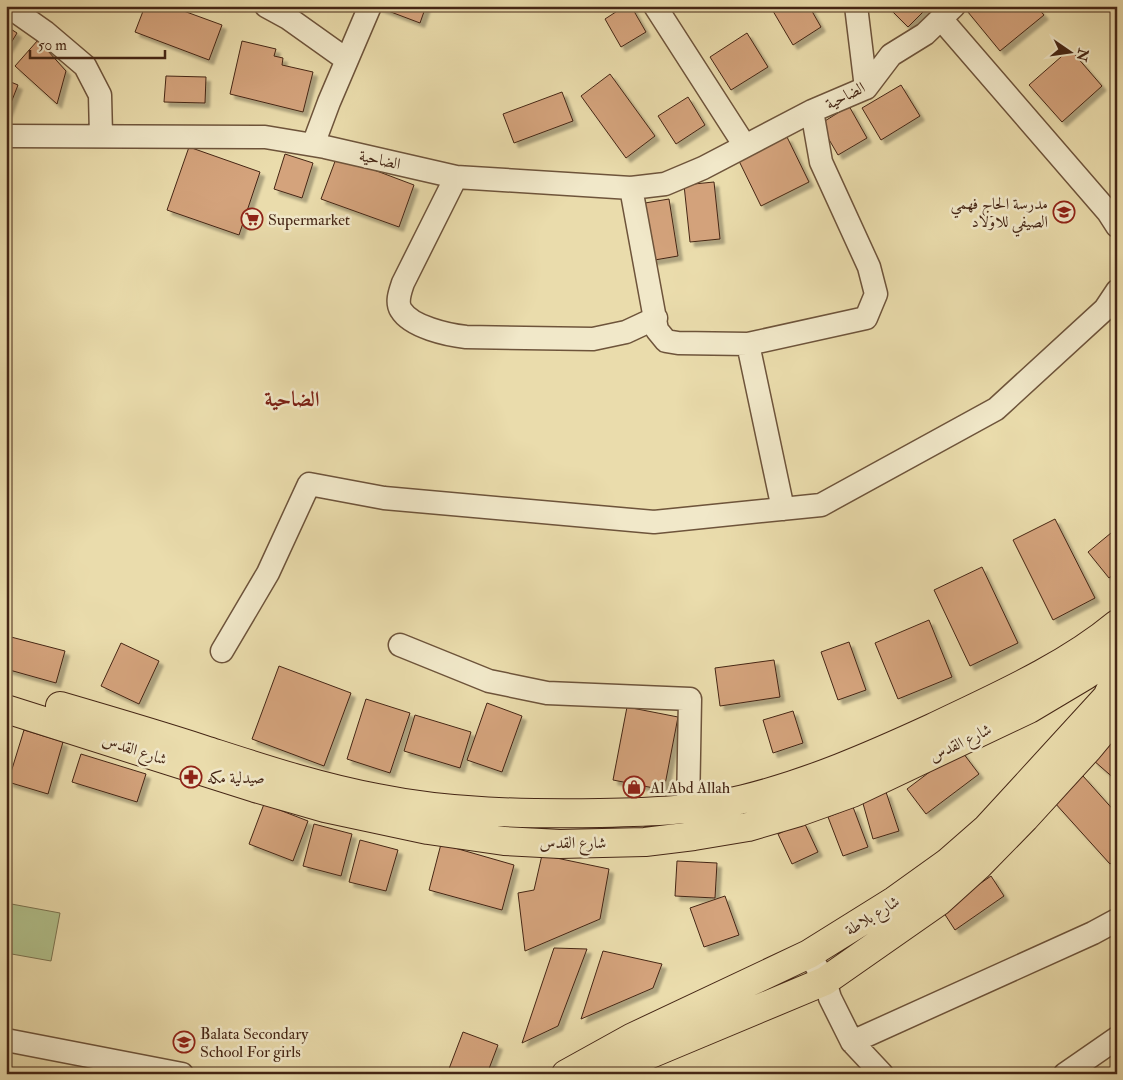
<svg xmlns="http://www.w3.org/2000/svg" width="1123" height="1080" viewBox="0 0 1123 1080" font-family="'IM FELL Double Pica',Amiri,serif">
<style>
.pitch{fill:#b2c28d;stroke:#7c7451}
.building{fill:#d4a37c;stroke:#452615;filter:url(#shadow)}
.lines{fill:none;stroke-linecap:round;stroke-linejoin:round}
.minor-casing{stroke:#6e543b;stroke-width:25}
.major-casing{stroke:#452615;stroke-width:30}
.minor{stroke:#f1e8c9;stroke-width:22}
.major{stroke:#eadcac;stroke-width:28}
.labels{text-anchor:middle;stroke-width:5;stroke-linejoin:round;paint-order:stroke}
.street-label{font-size:16px;fill:#452615;stroke:#f1e8c9}
.poi-label{font-size:16px;fill:#452615;stroke:#f1e8c9;text-anchor:start}
.district-label{font-size:21px;font-weight:bold;fill:#7a1f14;stroke:#f1e8c9}
</style>
<defs>
<filter id="shadow"><feDropShadow dx="4.5" dy="4.5" stdDeviation="1" flood-color="#0004"/></filter>
</defs>
<rect width="100%" height="100%" fill="#eadcac"/>
<filter id="stains"><feTurbulence type="fractalNoise" baseFrequency=".004" numOctaves="4"/><feColorMatrix values="0 0 0 0 .2 0 0 0 0 .09 0 0 0 0 .02 0 0 0 .5 -.17"/></filter>
<radialGradient id="worn" r=".72"><stop offset=".6" stop-color="#630" stop-opacity="0"/><stop offset="1" stop-color="#630" stop-opacity=".3"/></radialGradient>
<path class="pitch" d="M6,903L60,913L51,961L6,953Z"/>
<path class="building" d="M145,6H170L222,25L209,60L135,32Z
M375,6H426L420,23Z
M625,6H631L646,32L621,47L605,19Z
M770,6H809L821,27L793,45Z
M887,6H929L908,27Z
M963,6H1036L1044,15L1000,51Z
M6,26L17,33L6,51Z
M747,33L768,67L731,90L710,57Z
M38,40L66,71L57,104L15,66Z
M242,41L276,49L274,56L283,58L282,65L313,72L303,112L230,94Z
M1070,49L1102,86L1062,122L1029,85Z
M610,74L655,136L626,158L581,96Z
M166,76L206,77L205,103L164,102Z
M6,80L18,85L7,113H6Z
M901,85L920,116L881,140L862,108Z
M562,92L573,121L514,143L503,114Z
M688,97L705,125L676,144L658,116Z
M849,106L867,138L838,155L820,124Z
M787,137L809,182L761,206L739,161Z
M189,147L260,172L239,235L167,210Z
M285,154L313,163L302,198L274,189Z
M337,156L414,185L399,227L321,199Z
M714,182L720,239L690,242L684,185Z
M669,199L678,256L643,262L633,205Z
M1055,519L1095,598L1053,620L1013,540Z
M1117,528V572L1109,578L1088,552Z
M982,567L1018,643L970,666L934,590Z
M929,620L952,677L898,699L875,643Z
M11,637L65,651L56,683L6,669V654Z
M849,642L866,690L838,700L821,652Z
M121,643L159,661L139,704L101,686Z
M774,660L780,697L720,706L715,668Z
M279,666L351,693L324,766L252,739Z
M366,699L410,713L390,773L347,759Z
M487,703L522,716L502,772L467,760Z
M627,707L678,717L664,790L613,780Z
M793,711L803,743L773,753L763,720Z
M415,715L471,732L460,768L404,751Z
M24,730L63,742L48,794L8,782Z
M1117,733V781L1093,760Z
M960,749L979,774L926,814L907,789Z
M81,754L146,774L137,802L72,782Z
M1083,776L1117,814V857L1110,864L1054,802Z
M886,792L899,831L873,839L862,800Z
M264,804L308,821L293,861L249,844Z
M853,807L868,847L843,856L828,817Z
M804,822L818,852L792,864L778,834Z
M314,824L352,834L341,876L303,866Z
M360,840L398,850L386,891L349,882Z
M441,844L514,865L502,910L429,890Z
M542,855L609,869L600,919L525,951L518,893L534,890Z
M677,861L717,863L715,898L675,896Z
M991,876L1004,896L955,930L942,910Z
M725,896L739,935L704,947L690,908Z
M554,948L587,949L558,1026L522,1043Z
M603,951L662,964L653,988L581,1019Z
M463,1032L498,1045L487,1074H447Z"/>
<g class="lines">
<g class="minor-casing">
<path id="minor" d="M8,6L45,32L85,66L100,95L101,135
M266,6L288,18L347,60
M655,6L745,146
M856,6L866,88
M942,20L1108,212L1117,226
M6,136L265,137L325,147L456,177L631,188L665,184L703,168L812,111L866,88L891,55L925,34L954,6
M313,145L329,102L370,6
M456,177L403,283C400,292 396,302 401,310C411,327 448,335 466,337L593,339L626,332L656,318
M631,188L657,330L666,341L678,343L748,344L866,318L876,294L869,267L821,162L812,111
M748,344L783,509
M400,645L489,681L547,693L690,699L688,808
M222,651L268,573L309,484L384,498L654,522L821,505L996,409L1105,309L1117,291
M809,954L825,981L830,998L852,1042L882,1074
M6,1040L182,1074
M852,1042L1093,933L1117,920
M1065,1074L1117,1038"/>
</g>
<g class="major-casing">
<path id="major" d="M60,706C108,720 156,734 205,750C261,768 318,787 377,798C450,813 525,814 600,813C648,812 697,811 744,799C809,783 871,756 932,728C994,698 1064,668 1117,624
M6,709L255,788L325,808L428,830L504,841L560,844L645,842L694,836L748,827L799,812L852,793L1029,709L1086,675L1117,654
M566,1074L631,1038L809,954L894,901L947,863L987,828L1107,697L1117,675
M616,1074L641,1058L825,981L938,902L979,865L1025,818L1088,749L1117,714"/>
</g>
<use href="#minor" class="minor"/>
<use href="#major" class="major"/>
</g>
<defs>
<g id="school-ring" transform="scale(1.125)"><circle r="9.5" fill="#f1e8c9" stroke="#8f2418" stroke-width="1.5"/><path d="M0-5L7-2L0 1L-7-2ZM-4 1L0 2.5L4 1V4Q0 6-4 4Z" fill="#8f2418"/></g>
<g id="supermarket-ring" transform="scale(1.125)"><circle r="9.5" fill="#f1e8c9" stroke="#8f2418" stroke-width="1.5"/><path d="M-6-5.5h2.5l.6 2H6L4.5 2H-2.5L-4.4-4H-6ZM-1.5 3.2a1.3 1.3 0 1 0 .1 0ZM3 3.2a1.3 1.3 0 1 0 .1 0Z" fill="#8f2418"/></g>
<g id="pharmacy-ring" transform="scale(1.125)"><circle r="9.5" fill="#f1e8c9" stroke="#8f2418" stroke-width="1.5"/><path d="M-2-6h4v4h4v4h-4v4h-4v-4h-4v-4h4Z" fill="#8f2418"/></g>
<g id="shop-ring" transform="scale(1.125)"><circle r="9.5" fill="#f1e8c9" stroke="#8f2418" stroke-width="1.5"/><path d="M-5-2.5h2.3a2.7 3.5 0 0 1 5.4 0H5L5.5 6h-11ZM-1.5-2.5h3a1.5 2.3 0 0 0-3 0Z" fill="#8f2418"/></g>
</defs>
<g fill-rule="evenodd">
<use href="#school-ring" x="1064" y="212"/>
<use href="#supermarket-ring" x="252" y="219"/>
<use href="#pharmacy-ring" x="191" y="777"/>
<use href="#shop-ring" x="634" y="787"/>
<use href="#school-ring" x="184" y="1042"/>
</g>
<g class="labels">
<g class="street-label">
<text transform="translate(845 95) rotate(-27)" y="6">الضاحية</text>
<text transform="translate(380 159) rotate(13)" y="6">الضاحية</text>
<text transform="translate(960 742) rotate(-26)" y="6">شارع القدس</text>
<text transform="translate(135 749) rotate(18)" y="6">شارع القدس</text>
<text x="573" y="848">شارع القدس</text>
<text transform="translate(872 915) rotate(-32)" y="6">شارع بلاطة</text>
</g>
<g class="poi-label">
<text x="1048" y="209" text-anchor="end">مدرسة الحاج فهمي<tspan x="1048" dy="18">الصيفي للاولاد</tspan></text>
<text x="268" y="225">Supermarket</text>
<text x="207" y="783">صيدلية مكه</text>
<text x="650" y="793">Al Abd Allah</text>
<text x="200" y="1039">Balata Secondary<tspan x="200" dy="18">School For girls</tspan></text>
</g>
<g class="district-label">
<text x="292" y="406">الضاحية</text>
</g>
</g>
<rect width="1123" height="1080" fill="none" stroke="#eadcac" stroke-width="25"/>
<rect x="8" y="8" width="1108" height="1065" fill="none" stroke="#452615" stroke-width="2.5"/>
<rect x="12" y="12" width="1098" height="1055" fill="none" stroke="#452615"/>
<g transform="translate(1070 52) rotate(103)" stroke="#f1e8c9" stroke-width="4" paint-order="stroke">
<path d="M0-4L9 19L0 12L-9 19Z" fill="#452615"/>
<text y="-8" font-size="14" font-weight="bold" text-anchor="middle" fill="#452615">N</text>
</g>
<path d="M30 50v8h135v-8" fill="none" stroke="#452615" stroke-width="2.5"/>
<text x="38" y="50" font-size="15" fill="#452615" stroke="#f1e8c9" stroke-width="4" paint-order="stroke">50 m</text>
<rect width="100%" height="100%" filter="url(#stains)"/>
<rect width="100%" height="100%" fill="url(#worn)"/>
</svg>
